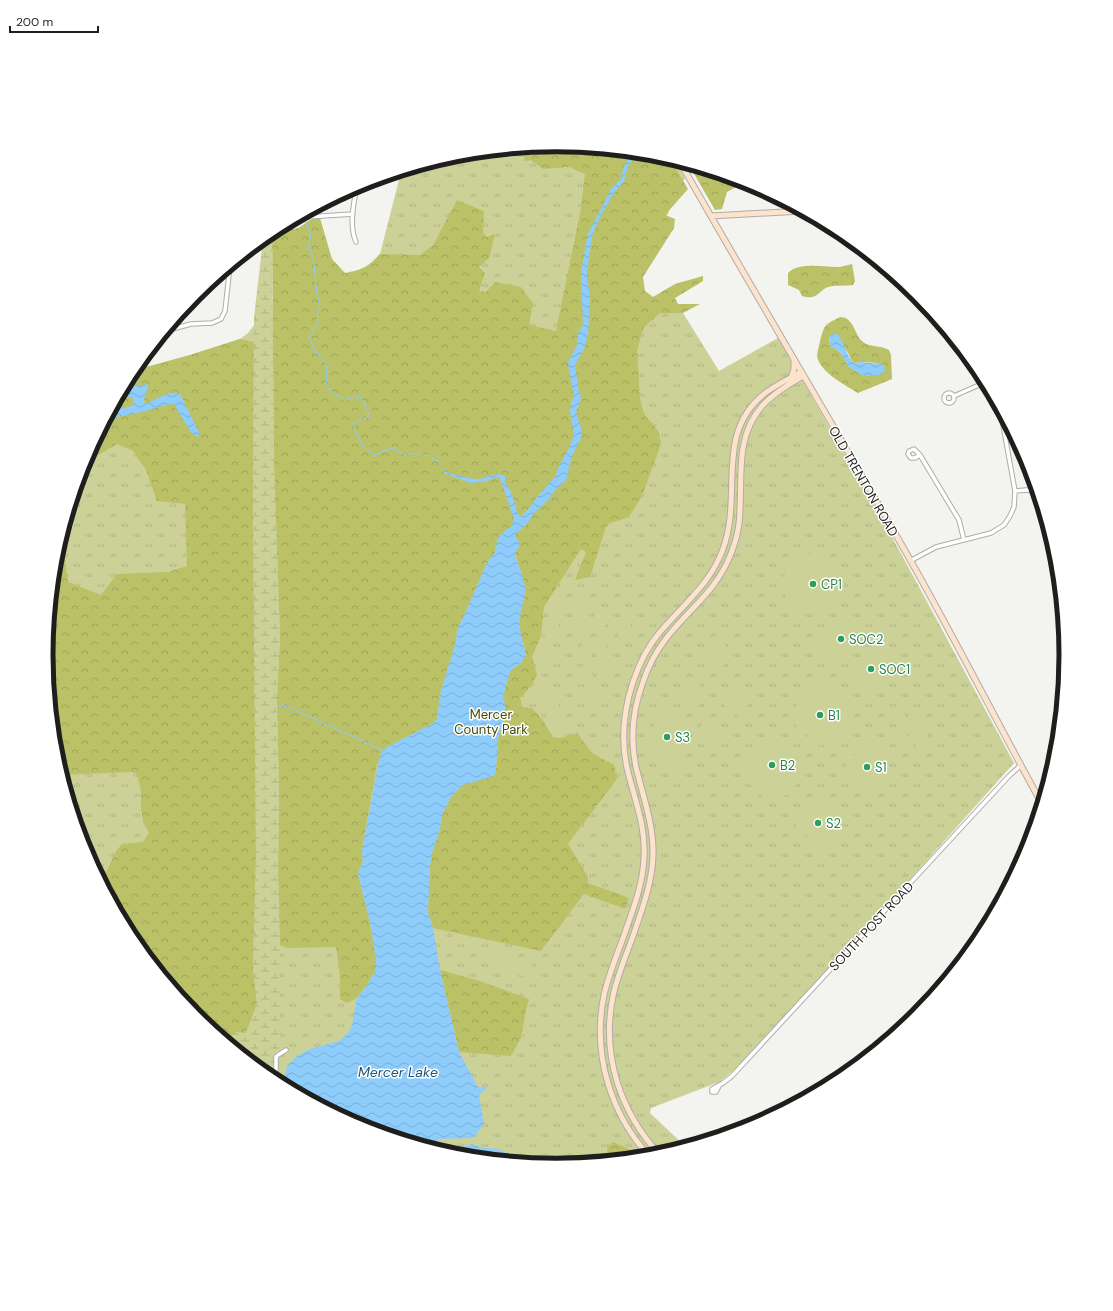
<svg xmlns="http://www.w3.org/2000/svg" width="1113" height="1311" viewBox="0 0 1113 1311" font-family="'DM Sans',sans-serif">
<style>
.grass{fill:url(#grass-tufts)}
.forest{fill:url(#forest-crowns);fill-rule:evenodd}
.wetland{fill:url(#wetland-marsh)}
.pitch{fill:#ccd297}
.water{fill:url(#water-waves)}
.lines{fill:none;stroke-linecap:round;stroke-linejoin:round}
.stream{stroke:#8dccfb;stroke-width:1}
.street-casing{stroke:#aeada9;stroke-width:5.5}
.secondary-casing{stroke:#aeada9;stroke-width:7}
.street{stroke:#fff;stroke-width:3.5}
.secondary{stroke:#fee3cc;stroke-width:5}
.leisure-dot{fill:#2e9e5b;stroke:#fff;stroke-width:1.5}
.labels{text-anchor:middle;stroke-width:3;stroke-linejoin:round;paint-order:stroke}
.street-label{font-size:13px;fill:#1e1e1d;stroke:#fff}
.leisure-label{font-size:13px;fill:#27864d;stroke:#fff;text-anchor:start}
.park-label{font-size:13px;fill:#474a00;stroke:#fff}
.water-label{font-size:14px;font-style:italic;fill:#18547a;stroke:#fff}
.rim{fill:none;stroke:#1e1e1d;stroke-width:5}
</style>
<defs>
<pattern id="grass-tufts" width="24" height="20" patternUnits="userSpaceOnUse"><rect width="24" height="20" fill="#ccd297"/><path d="M3 7l-1-3M5 7V3M7 7l1-3M15 17l-1-3M17 17v-4M19 17l1-3" fill="none" stroke="#afb482"/></pattern>
<pattern id="forest-crowns" width="20" height="18" patternUnits="userSpaceOnUse"><rect width="20" height="18" fill="#bbc166"/><path d="M2 6a3 3 0 1 1 6 0M12 15a3 3 0 1 1 6 0" fill="none" stroke="#a0a558"/></pattern>
<pattern id="wetland-marsh" width="20" height="14" patternUnits="userSpaceOnUse"><rect width="20" height="14" fill="#ccd297"/><path d="M1 5h8M5 5V1M11 12h8M15 12V8" fill="none" stroke="#afb482"/></pattern>
<pattern id="water-waves" width="16" height="10" patternUnits="userSpaceOnUse"><rect width="16" height="10" fill="#8dccfb"/><path d="M0 5q4-4 8 0t8 0" fill="none" stroke="#79afd7"/></pattern>
</defs>
<rect width="100%" height="100%" fill="#f3f3ef"/>
<path class="grass" d="M557,145L566,146L590,157L656,155L675,161L685,178L621,311L683,313L719,371L778,338L884,522L1014,763L878,915L738,1067L719,1082L651,1108L650,1113L686,1147L656,1156L556,1166L457,1156L361,1127L273,1080L195,1016L132,939L85,851L56,755L46,655L56,556L85,460L132,371L190,355L240,339L248,333L266,310L341,274L355,272L368,267L380,254L401,172L431,163L444,166L445,158L457,155Z"/>
<path class="forest" d="M557,145L568,146L575,151L587,152L591,148L656,155L670,159L688,189L665,215L675,219L674,228L643,277L645,291L653,297L675,284L703,276V281L675,298L678,304H700L683,313H660L644,327L637,350L640,398L644,414L659,432L661,444L642,496L629,517L607,524L590,577L575,580L586,552L581,549L544,607L541,636L532,657L537,675L530,687L520,698L522,707L532,708L542,719L553,737L560,738L577,733L593,754L614,765L617,779L568,844L588,877V883L629,898L625,909L584,894L541,951L433,928L428,912L430,866L432,853L440,829L442,815L451,797L463,785L494,775L496,769L498,739L505,714V704L502,698L510,671L521,663L525,648L522,640L519,623L520,613L524,596L525,587L515,553C521,544 520,544 515,535L496,546L495,552L486,565L468,607L458,628L455,645L441,691L437,719L430,725L387,747L377,765L362,850L363,861L358,874L370,922L376,958V970L367,985L357,998L347,1003L340,999V976L336,947L286,948L280,945L278,868L279,793L277,697L280,638L274,465L272,232L274,230C280,230 288,231 294,229C305,227 306,218 320,218L332,259L345,273C362,270 368,267 380,254L420,255L433,245L457,200L484,211L483,233L487,237L495,234L489,258L479,267L485,273L479,291L486,292L495,282L521,287L533,304L529,325L556,331L581,208L585,174L569,167L543,169L531,160L524,161L526,148Z
M689,165L745,182L727,192L722,209L715,210Z
M852,264L855,281L853,285C847,286 833,285 828,287C818,291 817,301 802,296L799,290L788,285V273C800,261 825,268 840,267C844,266 848,265 852,264Z
M840,317C854,317 854,334 862,341C869,348 881,345 889,350L891,355L892,379L858,393C845,385 824,374 818,360C816,354 819,347 820,341C825,324 824,325 840,317ZM830,336C835,341 842,345 846,350C850,355 850,360 855,364L860,362L879,363L849,367L840,352L831,346L829,341Z
M240,339L254,342L253,507L256,856L253,967L257,1004L246,1033L231,1038L245,1057L195,1016L132,939L94,869L107,871L116,851L122,844L143,842L149,833L143,822L141,808V790L137,774L132,772L62,775L56,755L46,655L56,556L65,524L64,551L68,582L101,595L117,574L168,572L187,566L185,504L157,501L146,470L133,451L117,444L95,457L87,456L132,371L190,355Z
M440,970L480,981L529,999L526,1010L521,1038L511,1056L459,1052Z
M613,1142L629,1149L639,1158L603,1161L606,1156L608,1146Z"/>
<path class="wetland" d="M272,232L274,465L280,638L277,697L279,793L278,868L281,1084L273,1080L245,1057L231,1038L235,1032L246,1033L257,1004L253,967L256,856L253,507L254,318L263,239Z"/>
<path class="pitch" d="M783 584a30 30 0 1 1 60 0a30 30 0 1 1-60 0Z
M585,596L587,597L593,607V609L581,616H580L573,606L574,604Z
M559,597H561L567,607V609L556,616H554L547,606V604Z
M605,608H607L614,618L613,620L602,628L600,627L594,617V615Z
M847,613L867,632L836,665L816,647Z
M583,619H585L591,630V631L580,639L578,638L572,628V626Z
M626,619L627,620L634,630V632L622,639L620,638L614,628V627Z
M554,622H556L562,632L561,634L550,641H548L542,631L543,629Z
M604,630L606,631L613,641L612,642L601,650L599,649L593,640V638Z
M714,635C730,644 731,655 720,670L703,658H701L700,655L702,654Z
M878,640L900,661L865,698L843,677Z
M584,644H585L592,654L591,656L580,663H578L572,653V651Z
M549,646L557,659L542,669L534,656Z
M601,654H603L610,664V666L598,673H596L590,663V661Z
M585,664L586,665L593,675V677L581,684H579L573,674V672Z
M689,676C706,685 706,697 695,711L673,698Z
M542,680L568,720L555,729L529,689Z
M595,681H597L603,691V693L592,700H590L583,690L584,688Z
M735,681C751,689 754,706 739,717L723,704H721L720,700H723Z
M816,683C823,684 829,684 834,687C854,697 857,726 839,739C833,744 826,745 819,746L789,719V714Z
M903,705L906,722L893,724L890,707Z
M665,709C691,723 694,747 679,771L648,751C644,748 644,745 645,740Z
M923,710L926,727L913,730L910,712Z
M708,715C723,725 728,740 712,752L696,738H694L693,735L695,734Z
M906,728L909,746L896,748L893,730Z
M928,734L929,748L916,750L913,736Z
M874,736C893,754 894,776 876,796L845,769V765Z
M766,739C811,740 812,795 768,801L739,774V771Z
M821,790C837,801 845,818 837,837C835,843 829,847 825,852L795,825V820Z
M494,952L533,964L529,978L490,966Z"/>
<path class="water" d="M633,153H637L628,166L624,181L610,198L609,202L602,213L593,233L589,256L587,275L590,298L588,335L584,349L575,365L579,392L581,399L576,412L582,431L581,438L572,456L568,471V475L566,480L556,489L549,499L535,512L526,525L515,535C520,544 521,544 515,553C517,564 523,575 525,587C526,598 520,609 520,621C519,633 524,644 526,655L521,663L510,671L503,697L505,704V714L498,739L496,769L494,776L463,785L451,797L442,815L440,829L432,853L430,866L428,912L433,928L440,970L459,1052L478,1087L480,1088L484,1086L487,1088L479,1095L484,1124L473,1138L438,1139L436,1141L437,1146C445,1152 465,1146 473,1144C489,1154 498,1140 514,1162L457,1156L361,1127L284,1086V1080L287,1066L297,1056L310,1049L339,1041L349,1032L352,1025L357,998L367,985L376,970V958L370,922L358,874L363,861L362,850L380,755L387,747L430,725L437,719L441,691L455,645L458,628L468,607L486,565L495,552L498,538L504,531L511,527L514,519L500,478L497,477L487,481L471,483L444,473L439,461L444,471C453,474 471,480 479,479C489,478 494,471 505,476V483L511,492L518,514L520,517L532,505L536,498L556,476L558,468L569,448L574,435L570,411L571,403L574,396L573,392L568,364L570,358L572,355L577,345L578,334L583,325L581,272L588,234L611,189L621,179L624,166Z
M833,334H837C845,342 846,357 855,364L860,362L882,364C885,368 886,370 883,374L868,376L860,374L849,367L840,352L831,346L829,341L830,336Z
M146,384L148,385C147,392 144,395 144,402L146,404C155,400 171,389 180,394L200,434L199,436L197,437L191,432L173,403L142,412L112,418L108,417L112,410L128,407L134,405V401L132,397H118L124,387L140,386Z"/>
<g class="lines">
<path class="stream" d="M300,216L308,226L311,235L308,247L313,256L317,294L320,305L317,313L318,323L309,338L317,353L327,364C327,388 322,387 345,400L360,396L370,416L353,423C357,436 362,449 375,455L389,449L393,448C397,451 400,454 405,454C415,455 415,450 426,456L428,455L431,458L439,461
M278,706H285L291,708L384,751"/>
<g class="street-casing">
<path id="street" d="M307,217L353,214
M289,222L297,220
M356,242C349,226 353,201 358,185
M165,331L191,324L212,323L221,319L225,311L230,266
M944 398a5 5 0 1 1 10 0a5 5 0 1 1-10 0Z
M954,396L986,382
M920,455L915,458H911L908,454L909,451L914,449L920,455L959,520L964,540
M1015,491L1026,490L1037,491
M910,561L936,547L991,533L1004,525L1010,516L1014,507L1015,491L1000,408
M276,1082V1057L278,1055L286,1050
M719,1086L716,1092H712V1089L723,1083L732,1076L1009,776L1021,765"/>
</g>
<g class="secondary-casing">
<path id="secondary" d="M680,162C756,296 836,429 912,563C957,643 998,724 1042,804
M711,216L802,211
M791,378L794,369V361
M660,1155C620,1112 601,1055 613,996C617,977 625,958 632,939C641,912 652,885 653,856C654,825 643,797 636,767C630,739 633,709 643,682C648,667 655,653 665,640C689,608 717,592 732,551C737,538 740,524 740,509C742,473 736,436 762,406C773,394 789,384 803,376
M650,1157C610,1114 592,1053 604,995C608,977 615,959 622,941C631,914 643,887 644,857C646,826 634,798 627,768C621,740 624,709 633,682C639,664 648,646 660,632C683,605 711,583 723,549C743,496 714,434 764,394C775,385 789,379 801,372"/>
</g>
<use href="#street" class="street"/>
<use href="#secondary" class="secondary"/>
</g>
<g class="leisure-dot">
<circle cx="813" cy="584" r="4"/>
<circle cx="841" cy="639" r="4"/>
<circle cx="871" cy="669" r="4"/>
<circle cx="820" cy="715" r="4"/>
<circle cx="667" cy="737" r="4"/>
<circle cx="772" cy="765" r="4"/>
<circle cx="867" cy="767" r="4"/>
<circle cx="818" cy="823" r="4"/>
</g>
<g class="labels">
<g class="street-label">
<text transform="translate(864 481) rotate(60)" y="5">OLD TRENTON ROAD</text>
<text transform="translate(871 926) rotate(-47)" y="5">SOUTH POST ROAD</text>
</g>
<g class="leisure-label">
<text x="821" y="589">CP1</text>
<text x="849" y="644">SOC2</text>
<text x="879" y="674">SOC1</text>
<text x="828" y="720">B1</text>
<text x="675" y="742">S3</text>
<text x="780" y="770">B2</text>
<text x="875" y="772">S1</text>
<text x="826" y="828">S2</text>
</g>
<g class="park-label">
<text x="491" y="719">Mercer<tspan x="491" dy="15">County Park</tspan></text>
</g>
<g class="water-label">
<text x="398" y="1077">Mercer Lake</text>
</g>
</g>
<path d="M0 0H1113V1311H0ZM53 655a503 503 0 1 1 1006 0a503 503 0 1 1-1006 0Z" fill="#fff" fill-rule="evenodd"/>
<path class="rim" d="M53 655a503 503 0 1 1 1006 0a503 503 0 1 1-1006 0Z"/>
<path d="M10 26v6h88v-6" fill="none" stroke="#1e1e1d" stroke-width="2"/>
<text x="16" y="26" font-size="12" fill="#1e1e1d" stroke="#ffffff" stroke-width="3" paint-order="stroke">200 m</text>
</svg>
